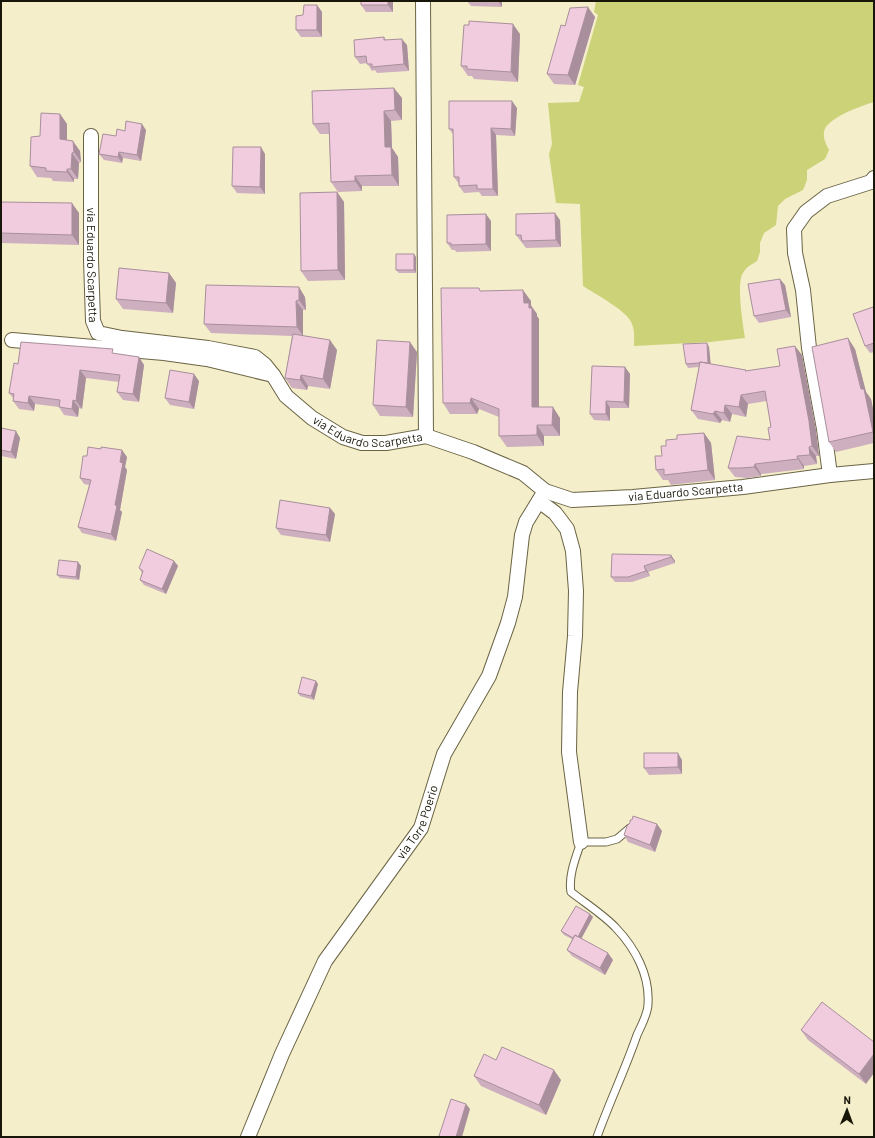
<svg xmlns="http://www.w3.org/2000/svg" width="875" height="1138" viewBox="0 0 875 1138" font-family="Barlow,sans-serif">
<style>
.green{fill:#cbd277}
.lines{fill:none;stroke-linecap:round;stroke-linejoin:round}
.service-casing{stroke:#6a6445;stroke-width:9}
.minor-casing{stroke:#6a6445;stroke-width:16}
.service{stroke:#fff;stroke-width:7}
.minor{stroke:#fff;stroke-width:14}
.wall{fill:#ceafbf}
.shaded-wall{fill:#a88f9b}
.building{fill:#f0ccde;stroke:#a88f9b}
.labels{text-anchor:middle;stroke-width:3;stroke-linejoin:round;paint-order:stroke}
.street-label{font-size:12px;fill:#181609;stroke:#f4eeca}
</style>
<rect width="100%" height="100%" fill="#f4eeca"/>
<path class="green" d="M596,1H874V102C861,106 826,118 824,132C823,139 826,144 829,150L825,159L807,170V180L803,190L785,199L778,206L776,225L764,233L760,243V252L757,261C751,265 746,267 743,273C736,283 743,324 745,338L710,342L634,346C634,339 635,331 632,324C628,311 595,294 583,286L580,204L556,203L549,154L552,144L548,103L579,102L584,87L578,85L598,15L594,12Z"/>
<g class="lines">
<g class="service-casing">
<path id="service" d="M597,1137C609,1103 625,1070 637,1035C641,1026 648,1014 648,1004C650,975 635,948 616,928C604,915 585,903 571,892C568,876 576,857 581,842H606L617,839L630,828"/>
</g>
<g class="minor-casing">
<g id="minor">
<path d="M423,1L426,436"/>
<path id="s1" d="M91,136V260L93,321L98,333L122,338L208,348L255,357L265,365L273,375L286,396L312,418L343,437L362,443H386L426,436L473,452L523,473L545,491L572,500L633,497L743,487L830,475L874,471"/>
<path d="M12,340L164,353L207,359L273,375"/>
<path d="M830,475L824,429L809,348L803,290L795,253L794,229L806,212L827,196L871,182L874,178"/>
<path d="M539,501L555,513L567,529L573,551L576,591L575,636L570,692L569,752L581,842"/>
<path id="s2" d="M248,1137L282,1054L325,961L421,828L444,754L489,676L508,623L515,597L522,535L526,522L545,491"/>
</g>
</g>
<use href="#service" class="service"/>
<use href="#minor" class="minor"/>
</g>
<path class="wall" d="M361,1H397H393V12H366L361,5Z
M467,1H502V7L471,6Z
M317,5L322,12V37H301L296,30Z
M595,17L575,85L554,84L547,74L565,26Z
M520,34L518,82L474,79L472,76H468L461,66Z
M384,37L386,40L407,45L409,71L377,73L375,70L372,71L367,63L360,64L355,57Z
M402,98V120L391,121L392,148L398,157L399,186H362V191L338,192L331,182L329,134H320L313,124Z
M517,108L515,136L496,135L498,196H482L479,192L464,193L459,186V184L454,177L453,134L449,129Z
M60,114L67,124V140L80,151L81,162L79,163L78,179H74V182L53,181L51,178L37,177L30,166L40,136Z
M146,130L141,161L123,158L122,163L104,160L99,154L116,136L125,131Z
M265,154V194L237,193L232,186Z
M337,192L344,202L345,280L308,281L301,271Z
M1,202L79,213V245L1,243Z
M560,220L561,247L526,248L516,235Z
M491,221V251L456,252L455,250H452L447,243Z
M416,257V273H399L396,270Z
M169,273L176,283L173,313L123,309L116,299Z
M785,285L791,317L759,323L754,316Z
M482,291L531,301V305L537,314V316L539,319V407L560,418V436H544V446L507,447L499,436V417L479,409L477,414H450L443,403Z
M305,297L306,310H303V336L337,350L330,389L308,386L307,390L292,388L285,378L292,336L211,333L204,324Z
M874,308V352L870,353L865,346Z
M707,343L709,347L710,364L747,371L780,366L802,355L816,430L819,456H816L817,464L804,466V469L761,474V476L747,478L735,477L728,468L770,440L771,427L767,401L748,404L746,417L732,414L730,422L722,420L720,423L698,419L691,410L699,367L688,368L686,364Z
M855,349L866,392L871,399L874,414V443L836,452L829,442Z
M417,352L413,417L380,416L373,405Z
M116,354L139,357L144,365L139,402L123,400L117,392L119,382L86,378L82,409L79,408L78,417L64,415L59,407L35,404L34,411L19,409L13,401V398L9,393L18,364Z
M625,367L630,374L629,408H610V421L594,420L590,414Z
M199,381L194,409L170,405L165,398Z
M1,428L20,438L16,459L1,456Z
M704,433L711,443L715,480L671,485L668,480H663L656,470L666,446L677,439Z
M87,456L127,457L125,467L127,470L120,510L122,512L116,541L82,533L78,527L89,485L84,484L80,478Z
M330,508L335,514L330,542L281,535L276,528Z
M671,555L675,561V563L648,572L650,576L632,582H615L611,577Z
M174,561L178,566L166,594L144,585L140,580L142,573L139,568Z
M78,562L81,566L79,580L60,578L57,575Z
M318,684L314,700L300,696L298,693Z
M682,760V774L649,775L644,768Z
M662,831L655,852L628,842L624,835Z
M590,914L593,917L581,938L613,960L605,975L572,956L567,950L572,939L564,935L561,931Z
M822,1002L866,1084L808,1040L801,1030Z
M496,1060L561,1080L546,1115L481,1086L474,1076Z"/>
<path class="shaded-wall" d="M388,1H393V12L388,5Z
M498,1H502V7Z
M317,5L322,12V37L317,30Z
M588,7L595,17L575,85L568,75Z
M513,24L520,34L518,82L511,72Z
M402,39L407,45L409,71L404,64Z
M394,88L402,98V120L395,110Z
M512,101L517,108L515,136L511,129Z
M384,111L391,121L392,148L398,157L399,186L392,175L385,147Z
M60,114L67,124V149L60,139Z
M142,124L146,130L141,161L137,155Z
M491,128L496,135L498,196L493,189Z
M73,141L80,151L81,162L74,152Z
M261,147L265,154V194L260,187Z
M119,152L123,158L122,163L118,157Z
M72,153L79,163L78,179L71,169Z
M67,169L74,179V182L67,172Z
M355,176L362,186V191L355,181Z
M337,192L344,202L345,280L338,270Z
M72,203L79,213V245L72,235Z
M555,213L560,220L561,247L556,240Z
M486,214L491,221V251L486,244Z
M414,254L416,257V273L414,270Z
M169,273L176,283L173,313L166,303Z
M780,279L785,285L791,317L786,310Z
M299,287L305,297L306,310L299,300Z
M523,290L531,301V306L537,314V316L539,319V418L532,407Z
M296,301L303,310V336L297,327Z
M848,338L855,349L866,392L871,399L874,414V434L873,432Z
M330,340L337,350L330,389L323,379Z
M410,342L417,352L413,417L406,407Z
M707,343L709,347L711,366L708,363Z
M795,346L802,355L816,430L819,456L812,446Z
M139,357L144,365L139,402L133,394Z
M625,367L630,374L629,408L624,402Z
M80,370L86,378L82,409L76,401Z
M194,374L199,381L194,409L189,402Z
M301,375L308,386L307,390L300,380Z
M741,395L748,404L746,417L739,407Z
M29,396L35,404L34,411L28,403Z
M471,398L479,409L477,414L470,403Z
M73,400L79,408L78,417L72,409Z
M606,401L610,408V421L606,414Z
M725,405L732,414L730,422L724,413Z
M553,407L560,418V436L552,425Z
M715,411L722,420L720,423L713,414Z
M537,425L544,436V446L537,435Z
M16,431L20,438L16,459L11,452Z
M704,433L711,443L715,480L708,470Z
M809,447L816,456L817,464L810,455Z
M122,450L127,457L125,467L127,470L120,510L122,512L116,541L111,534Z
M797,456L804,466V469L798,459Z
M755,464L761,474V476L754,467Z
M330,508L335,514L330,542L326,535Z
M671,555L675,561V563L671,557Z
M174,561L178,566L166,594L162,589Z
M78,562L81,566L79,580L76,577Z
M644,566L648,572L650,576L646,571Z
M316,681L318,684L314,700L311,696Z
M678,753L682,760V774L678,767Z
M657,824L662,831L655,852L650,845Z
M590,914L593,917L579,943L576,939Z
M608,953L613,960L605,975L600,968Z
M874,1054V1073L866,1084L859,1074Z
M554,1070L561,1080L546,1115L539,1105Z
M466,1104L470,1109L462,1137H456Z"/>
<path class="building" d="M361,1H388V5H361Z
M304,5H317V30H296V16L303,15Z
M588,7L568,75L547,74L561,25L565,26L570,8Z
M469,21L513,24L511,72L467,69V66H461L464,25H469Z
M384,37V40L402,39L404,64L372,67V64H367L366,56L355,57L354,40Z
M394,88L395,110L384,111L385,147H391L392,175L355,176V181L331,182L329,123L313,124L312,91Z
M449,101H512L511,129L491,128L493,189H477V185L459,186V177H454L453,129H449Z
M41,113L60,114V139L73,141L74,152L72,153L71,169H67V172L46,171V168L30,166L31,137L40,136Z
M126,121L142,124L137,155L119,152L118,157L99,154L103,134L116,136L117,129L125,131Z
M233,147H261L260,187L232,186Z
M337,192L338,270L301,271L300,193Z
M1,202L72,203V235L1,233Z
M555,213L556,240L522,241L521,235H516V214Z
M486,214V244L451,245V243H447V215Z
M396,254H414V270H396Z
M119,268L169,273L166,303L116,299Z
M780,279L786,310L754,316L748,284Z
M206,285L299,287V300L296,301L297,327L204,324Z
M441,288H479L480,291L523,290L524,303H529V308H532V407H553L552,425H537V435L499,436V409L471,398L470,403H443Z
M873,307L874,310V343L865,346L853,314Z
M293,334L330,340L323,379L301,375L300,380L285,378Z
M848,338L861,389H864L873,432L829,442L812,347Z
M377,340L410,342L406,407L373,405Z
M21,342L113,349L112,353L139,357L133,394L117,392L120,375L80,370L76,401L73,400L72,409L59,407L60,400L29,396L28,403L13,401L14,394L9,393L14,363L18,364Z
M707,343L708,363L700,362L699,363L686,364L683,344Z
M795,346L809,421L812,446L809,447L810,455L797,456L798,459L755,464L754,467L741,468H728L737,436L770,440L768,428L771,427L765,391L741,395L739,407L725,405L724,413L715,411L713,414L691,410L700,362L746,370L745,371L780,366L777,349Z
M592,366L625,367L624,402L606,401V414H590Z
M170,370L194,374L189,402L165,398Z
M1,428L16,431L11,452L1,450Z
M704,433L708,470L664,475V469L656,470L655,456H662L661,446H666V440L677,439V435Z
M88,447L101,449V447L122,450L120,462L123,463L115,505L117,506L111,534L78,527L91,480L80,478L83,456H87Z
M280,500L330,508L326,535L276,528Z
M147,549L174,561L162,589L140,580L143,571L139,568Z
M612,554L671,555V557L644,566L646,571L628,577H611Z
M59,560L78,562L76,577L57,575Z
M302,677L316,681L311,696L298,693Z
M644,753H678V767L644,768Z
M633,816L657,824L650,845L624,835L627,826L630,823V820H632Z
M576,906L590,914L578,937L575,935L573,938L561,931Z
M575,935L608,953L600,968L567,950Z
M822,1002L874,1042V1054L859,1074L801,1030Z
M502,1047L554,1070L539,1105L474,1076L484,1054L496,1060Z
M451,1099L466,1104L456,1137H442L439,1136Z"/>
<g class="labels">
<g class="street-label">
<text dy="4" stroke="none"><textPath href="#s1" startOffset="129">via Eduardo Scarpetta</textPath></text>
<text dy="4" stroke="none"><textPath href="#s1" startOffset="501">via Eduardo Scarpetta</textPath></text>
<text dy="4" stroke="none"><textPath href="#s1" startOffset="837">via Eduardo Scarpetta</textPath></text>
<text dy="4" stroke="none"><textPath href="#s2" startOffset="360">via Torre Poerio</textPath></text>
</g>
</g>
<rect width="875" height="1138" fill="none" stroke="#181609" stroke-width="4"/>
<g transform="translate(847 1110) rotate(1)" stroke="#f4eeca" stroke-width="3" paint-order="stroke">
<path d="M0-3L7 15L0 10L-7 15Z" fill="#181609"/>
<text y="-6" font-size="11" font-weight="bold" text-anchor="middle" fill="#181609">N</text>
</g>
</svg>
